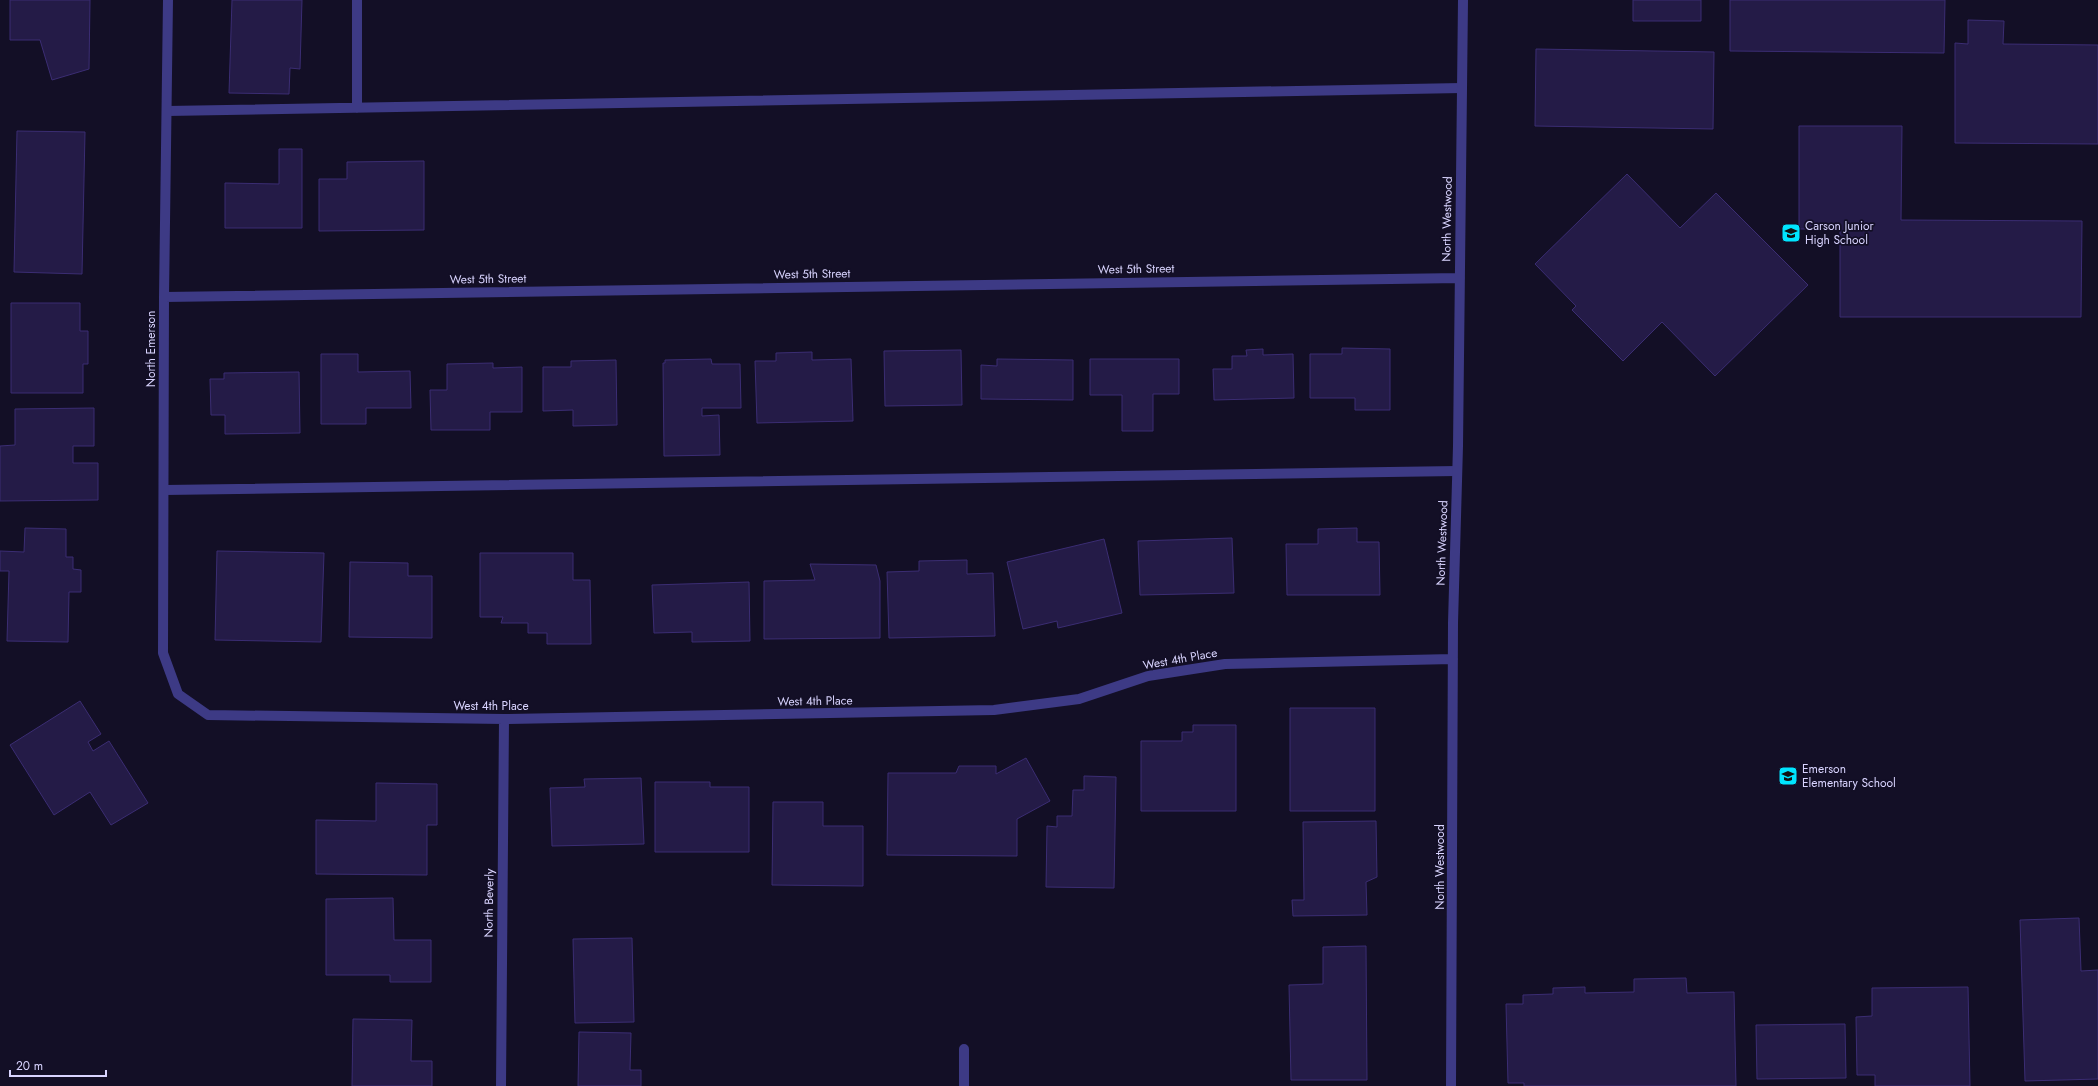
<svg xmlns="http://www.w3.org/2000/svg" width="2098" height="1086" viewBox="0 0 2098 1086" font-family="Jost,sans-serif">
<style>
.building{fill:#241b47;stroke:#3b2d73}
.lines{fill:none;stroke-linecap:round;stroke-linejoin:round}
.lane{stroke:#3d3a85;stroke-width:10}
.street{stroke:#3d3a85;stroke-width:10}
.labels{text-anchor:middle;stroke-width:3.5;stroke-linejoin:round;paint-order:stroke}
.street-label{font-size:12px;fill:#d9d4ff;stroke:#130f26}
.poi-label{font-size:12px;fill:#d9d4ff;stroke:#130f26;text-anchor:start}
</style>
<rect width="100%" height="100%" fill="#130f26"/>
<path class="building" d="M10,0H90L89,69L52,80L40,40H10Z
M232,0H302L300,69L290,68L289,94L229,93Z
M1633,0H1701V21H1633Z
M1730,0H1945L1944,53L1730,51Z
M1968,20L2004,21L2003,44L2098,45V144L1955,143V43L1968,44Z
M1536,49L1714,52L1713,129L1535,126Z
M1799,126H1902L1901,220L2082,221L2081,317H1840V229H1799Z
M17,131L85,132L82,274L14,272Z
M279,149H302V228H225V183L279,184Z
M424,161V230L319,231V179H347V162Z
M1627,174L1680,228L1716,193L1808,285L1715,376L1662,322L1623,361L1572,310L1576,306L1535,264Z
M11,303H80V331H88V364H83V393H11Z
M1342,348L1390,349V410H1355V398H1310V354H1342Z
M1263,349V355L1293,354L1294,398L1214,400L1213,369H1232V356H1247L1246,350Z
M961,350L962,405L885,406L884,351Z
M812,352V360L851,359L853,421L757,423L755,361H776V353Z
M321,354H358V372L410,371L411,408H366V424H321Z
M711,359L712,364H740L741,408H702V416L719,415L720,455L664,456L663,363H665V360Z
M997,359L1073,360V400L981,399V365L997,366Z
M1090,359H1179V394H1153V431H1122V395H1090Z
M616,360L617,425L573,426V410L543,411V367H571V361Z
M493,363V368L522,367V412H490V430H431L430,390H447V364Z
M299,372L300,433L225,434V415H211L210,379H224V373Z
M94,408V446H73V463H98V500L0,501V446L15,445V409Z
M25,528L66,529V557H73V569L81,570V592H69L68,642L7,641L9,571H0V551L24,552Z
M1357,528V542H1379L1380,595H1287L1286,544H1318V529Z
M1232,538L1234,593L1140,595L1138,541Z
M1104,539L1122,613L1058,628L1057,621L1023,629L1007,562Z
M217,551L324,553L321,642L215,640Z
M480,553H573V580H590L591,644H547V633H528V623H501L503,617H480Z
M967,560V574L993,573L995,636L889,638L887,572L919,571V561Z
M350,562L408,563V576H432V638L349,637Z
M810,564L876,565L880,581V638L764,639V581L815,580Z
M749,582L750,641L692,642V632L654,633L652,585Z
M80,701L101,734L88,742L93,751L109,741L148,803L111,825L90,792L54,815L10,745Z
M1290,708H1375V811H1290Z
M1193,725H1236V811H1141V741H1182V732H1193Z
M1026,758L1050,801L1017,819V856L887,855L888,773H956L959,766H996V774Z
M1084,776L1116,777L1114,888L1046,887L1047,826L1057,827V816H1072L1073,790H1084Z
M641,778L644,844L552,846L550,788L585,787L584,779Z
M655,782H710V787H749V852H655Z
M376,783L437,784V825H427V875L316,874V820L376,821Z
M773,802H823V826H863V886L772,885Z
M1376,821L1377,877L1366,882L1367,915L1293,916L1292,900H1304L1303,822Z
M393,898L394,940H431V982H390V975H326V899Z
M2079,918L2081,971L2098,970V1079L2025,1081L2020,920Z
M632,938L634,1022L575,1023L573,939Z
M1366,946L1367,1080H1291L1289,985L1323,984V947Z
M1686,978L1687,993L1734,992L1736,1086H1524V1083H1508L1506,1004H1523V995L1553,994V988L1585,987V993L1634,992V979Z
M1968,987L1970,1086H1875V1075H1857L1856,1017L1872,1016V988Z
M353,1019L412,1020L411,1061H432V1086H352Z
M1845,1024L1846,1078L1757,1079L1756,1025Z
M579,1032L631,1033L630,1070H641V1086H578Z"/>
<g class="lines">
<path class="lane" d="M357,108V0
M167,111L1462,88
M165,490L1457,471
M964,1049V1086"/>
<path class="street" d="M168,0L164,297L163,653L178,694L208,715L504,719L994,710L1079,699L1148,676L1225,664L1453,659
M164,297L1460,278
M501,1086L504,719
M1451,1086L1453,623L1458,446L1463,0"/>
</g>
<defs>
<g id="school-square" transform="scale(1)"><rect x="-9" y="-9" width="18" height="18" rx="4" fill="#00e5ff" stroke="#130f26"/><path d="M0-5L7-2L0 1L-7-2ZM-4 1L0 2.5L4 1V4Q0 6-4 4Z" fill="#111"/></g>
</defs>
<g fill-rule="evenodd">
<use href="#school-square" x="1791" y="233"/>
<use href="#school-square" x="1788" y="776"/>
</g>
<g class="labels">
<g class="street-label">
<text transform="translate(1447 219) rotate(-89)" y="4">North Westwood</text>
<text transform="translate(1136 269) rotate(-1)" y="4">West 5th Street</text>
<text transform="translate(812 274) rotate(-1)" y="4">West 5th Street</text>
<text transform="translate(488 279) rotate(-1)" y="4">West 5th Street</text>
<text transform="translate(151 349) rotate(-90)" y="4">North Emerson</text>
<text transform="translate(1442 543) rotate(-88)" y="4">North Westwood</text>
<text transform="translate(1180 659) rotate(-10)" y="4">West 4th Place</text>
<text transform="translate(815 701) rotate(-1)" y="4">West 4th Place</text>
<text x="491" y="710">West 4th Place</text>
<text transform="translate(1440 867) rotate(-90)" y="4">North Westwood</text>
<text transform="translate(489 903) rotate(-89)" y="4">North Beverly</text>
</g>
<g class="poi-label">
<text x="1805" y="230">Carson Junior<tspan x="1805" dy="14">High School</tspan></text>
<text x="1802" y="773">Emerson<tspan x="1802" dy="14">Elementary School</tspan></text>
</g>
</g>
<path d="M10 1070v6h96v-6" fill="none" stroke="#d9d4ff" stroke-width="2"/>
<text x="16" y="1070" font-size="12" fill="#d9d4ff" stroke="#130f26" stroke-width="3" paint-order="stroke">20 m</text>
</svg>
